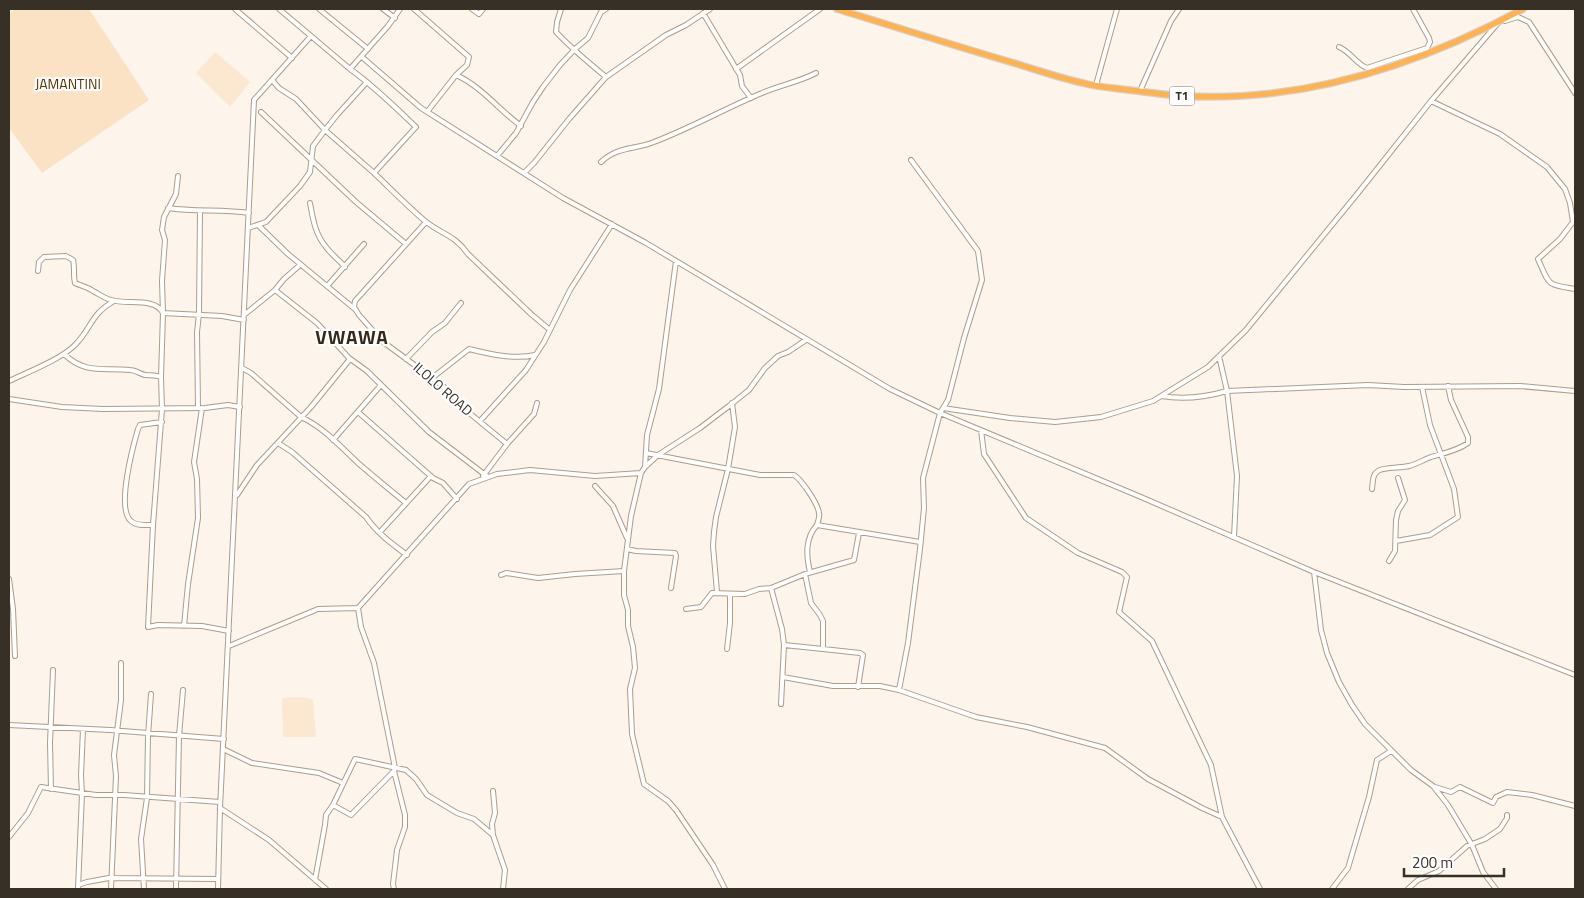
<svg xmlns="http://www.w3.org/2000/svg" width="1584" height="898" viewBox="0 0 1584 898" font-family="'Titillium Web',sans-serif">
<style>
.built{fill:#fce7d1}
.green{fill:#fce2c5}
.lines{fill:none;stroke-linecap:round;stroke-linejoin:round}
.minor-casing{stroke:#af9c87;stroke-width:6}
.highway-casing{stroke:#d3d1cf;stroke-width:8}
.minor{stroke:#fff;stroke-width:4}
.highway{stroke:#feb250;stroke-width:5.5}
.labels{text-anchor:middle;stroke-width:4.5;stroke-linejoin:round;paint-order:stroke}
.shield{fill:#fff;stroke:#736e68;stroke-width:1}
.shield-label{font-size:12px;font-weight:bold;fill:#373027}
.park-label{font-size:14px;fill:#573501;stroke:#fff}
.street-label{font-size:14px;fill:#373027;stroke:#fff}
.district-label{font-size:19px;font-weight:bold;letter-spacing:1px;fill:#382917;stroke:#fff}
</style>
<rect width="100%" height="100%" fill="#fdf4ec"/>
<path class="built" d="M215,52L250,82L230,107L196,73Z
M300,697L313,699L316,737H283L282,698Z"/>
<path class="green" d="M15,9H89L149,100L42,173L9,128V14Z"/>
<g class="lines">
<g class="minor-casing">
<path id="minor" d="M235,9L292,58
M319,9L368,49
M383,9L395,18
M414,9L469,57L467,65L456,75L427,112
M472,9L479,14L483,9
M561,9L557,22L556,32C572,49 589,63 606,77
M703,13L740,75L742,86L751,98
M1505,21L1518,17L1529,22L1575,93
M311,36L350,69
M1339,47C1351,52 1356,64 1367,68L1427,48L1430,42L1429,38L1413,9
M362,57L421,108L563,198L646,243L890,389L940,413L943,408L1010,418L1055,422L1101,417L1153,401L1208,367L1246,330L1358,193L1431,101L1498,23
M736,69L820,9
M456,75C481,86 499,110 521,126
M367,82L337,115L325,130L374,173L416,127C395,107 374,86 350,69L388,26L400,9
M1096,85L1117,9
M1140,91L1171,21L1179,9
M1431,101L1500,134L1547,167L1565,189L1570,203L1573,222L1560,239L1538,259C1550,286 1546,284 1575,289
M261,112L356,202L406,244
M497,156L516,133L533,102L543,87L560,65L575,49L588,38L601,12L606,9
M911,160L978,251L982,280L964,338L948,400L943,408
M601,162C618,146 634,150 654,142C691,128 726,108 762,93C780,85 799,82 816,73
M374,173C391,189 407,206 425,221C441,234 455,235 468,254L531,314L550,330
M524,173L534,163L569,119L606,77L666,35L686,25L710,9
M178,176L176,194L164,217L162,230L165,240L162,281L163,313L161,377L162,409L153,525L148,627L158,625L202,626L229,631
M310,203C313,219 315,234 326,247C331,254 339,260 345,267
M168,208C195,212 222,209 249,213
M426,222L355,301L354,307L359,315L382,341L447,389L462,407L507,444
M258,225L288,254L356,310
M248,228L266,222L300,186L310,172L313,146L325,130L296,99L279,88L272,80
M38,271L39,262L44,257L66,256L73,260C75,268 73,275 75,283C81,286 88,287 93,291C99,294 104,298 111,300C127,305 155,297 163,313L222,316L244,320
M328,285L364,244
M275,290L317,323L349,358L367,371L429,432L488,477
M244,315L275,290L284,279L300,265
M64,354C86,375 103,367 130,370C136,370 140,374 145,375C151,375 155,375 161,377
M1219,356L1227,391L1237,476L1234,537
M406,359L432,332L445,323L461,303
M242,368L251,373L301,417C323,427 341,447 358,463C374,477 390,490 406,503
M432,378L469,349C489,354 515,360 535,355
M9,381C28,372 62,359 76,344C92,327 91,314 114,301
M1161,396C1184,400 1206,397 1227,391L1368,385L1404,387L1520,386L1575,391
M9,399L62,407L103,409L205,408L228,405L240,407
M198,408L197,332L199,314L200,211
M358,412L433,478L443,483L457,499
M480,421L526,370L544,342L570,290L612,224
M981,430L984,454L1026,518L1078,553L1122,572L1127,577L1119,612L1152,641L1211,765L1222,817L1260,889
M333,440L381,385
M278,443L292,452L366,517C377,533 392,544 407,555
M646,453L760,475H794C802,480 818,504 819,513C820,517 818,521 817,525L920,542
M645,467L658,455L700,428L729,406L749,390L765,368L778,356L788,352L806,340
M641,473L631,516L624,571V595L628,610V626L633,647L635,668L630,689L632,734L644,784L668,801L676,810L713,865L725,889
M483,476L507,444L534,414L537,403
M595,486L613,506L627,538
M1372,489C1373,482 1372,475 1378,471C1382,467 1402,468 1409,466C1417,464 1423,460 1431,457C1444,453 1457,451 1468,443V437L1451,400L1448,386
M237,495L257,465L311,407L350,359
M153,525C146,525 136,526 131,521C116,509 133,446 138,429L140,425L162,422
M380,532L431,476
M1396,541L1430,535L1458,517L1454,489L1430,425L1422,387
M627,549L636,551L675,553L676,556L671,588
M1389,561L1395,551L1396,520L1398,511L1405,500L1398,478
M810,572C806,555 805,538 817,525
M1314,572L1321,630L1327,653L1339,682L1352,705L1365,724L1411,770L1433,786L1448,805L1472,845L1483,872L1496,889
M805,574L811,603L820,615L823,621V649L860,653L863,655L858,687
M501,575L506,573L538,578L575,574L624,571
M9,579L13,609L15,656
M771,588L805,574L854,560L859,533
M717,592L713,546L714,532L716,517L728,469L735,427L732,403
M358,608L361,627L374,663L395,768L394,771L405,815V827L397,850L393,884L394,889
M686,609L701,607L712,593L745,594L759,589L771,588L782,629L784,645L781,704
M184,626L188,584L198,518L197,479L194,462L202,408
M784,645L823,649
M229,646L318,609L358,608L469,484L497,474L530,470L595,476L641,473L645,467L647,435L659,389L676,261
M727,649L730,623V594
M783,677L833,686H880L899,690L976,717L1027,727L1105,748L1148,779L1202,808L1222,817
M899,690L908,643L920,549L924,508L923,478L940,413L1141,497L1314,572L1575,675
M9,725L110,730L224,739
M223,749L252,763L319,773L343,783
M1435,787L1451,792L1460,787L1493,803L1496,797L1507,792L1532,795L1575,806
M51,789L50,743L53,670
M493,791L495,813L492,824L493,835L505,870L503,889
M333,805L351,815L394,771
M220,808L269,840L326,889
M9,837L28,813L41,787L96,795H124L220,802
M315,880L325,825L326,815L333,805L355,759L406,770L416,779L427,795L457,813L474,819L493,835
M78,885L87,882L109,878L218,879
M78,889L82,794L81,775L83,729
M111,889L116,776L114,755L121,700V663
M144,889L141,839L147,798L148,736L151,694
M176,889L179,736L183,690
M218,889L220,808L254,100L311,36L279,9
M1332,889L1348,868L1369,797L1377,760L1391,751
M1408,889L1418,880L1439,871L1467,846L1485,839L1500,829L1507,818V815"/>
</g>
<g class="highway-casing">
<path id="highway" d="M837,9C896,27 955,46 1014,63C1037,70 1060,78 1083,83C1097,87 1113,88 1128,90C1146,92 1165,95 1184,96C1303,103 1419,65 1523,9"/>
</g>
<use href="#minor" class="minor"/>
<use href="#highway" class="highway"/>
</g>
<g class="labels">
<rect class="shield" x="1169.5" y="86.5" width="25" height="19" rx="4"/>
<g class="shield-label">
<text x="1182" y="100">T1</text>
</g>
<g class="park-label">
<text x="68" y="89">JAMANTINI</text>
</g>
<g class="street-label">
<text transform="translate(443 389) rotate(41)" y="5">ILOLO ROAD</text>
</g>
<g class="district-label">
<text x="352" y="344">VWAWA</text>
</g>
</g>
<rect width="1584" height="898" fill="none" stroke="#373027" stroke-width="20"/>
<path d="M1404 868v8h100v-8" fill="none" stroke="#373027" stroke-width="2.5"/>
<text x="1412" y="868" font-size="15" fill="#373027" stroke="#ffffff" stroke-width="4" paint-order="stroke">200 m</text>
</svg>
